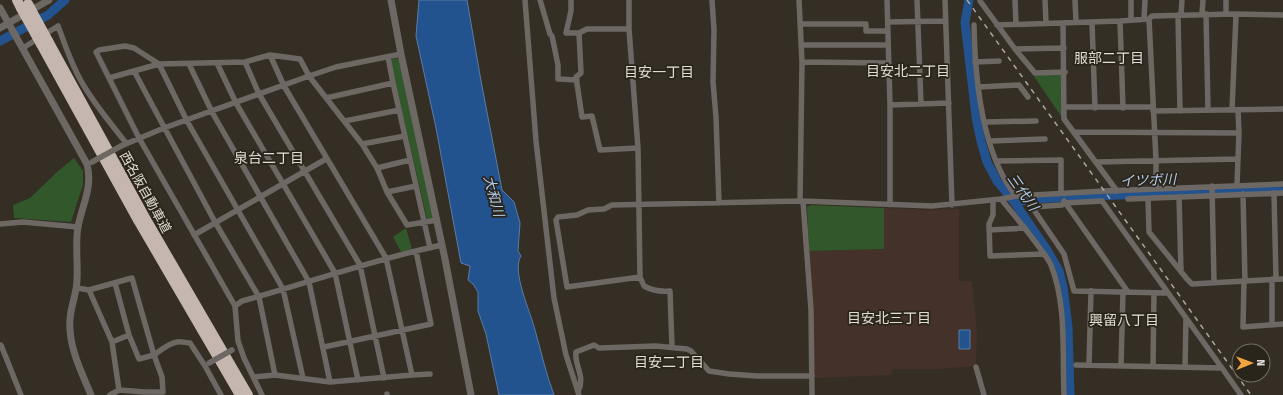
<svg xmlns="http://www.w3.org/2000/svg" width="1283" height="395" viewBox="0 0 1283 395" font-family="'Fira Sans Condensed','Noto Sans JP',sans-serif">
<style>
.education{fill:#44322a}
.green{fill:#31572a}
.water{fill:#22538e;stroke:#5b7ca4}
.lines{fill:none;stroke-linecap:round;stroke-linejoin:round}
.river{stroke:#22538e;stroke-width:9}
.minor{stroke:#6e6865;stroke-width:5.5}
.tertiary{stroke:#6e6865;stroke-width:7}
.motorway{stroke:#c5b6af;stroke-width:10}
.rail{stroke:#aca7a0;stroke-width:1.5;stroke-dasharray:5 5;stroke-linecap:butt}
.minor-bridge{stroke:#6e6865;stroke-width:5.5}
.motorway-bridge{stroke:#c5b6af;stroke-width:10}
.labels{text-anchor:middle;stroke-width:3.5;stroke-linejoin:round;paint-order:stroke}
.street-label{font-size:13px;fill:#e0dcd6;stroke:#2a251a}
.neighbourhood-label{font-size:14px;fill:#e0dcd6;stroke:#2a251a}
.water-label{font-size:14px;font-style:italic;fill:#b1cbed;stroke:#2a251a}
</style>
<rect width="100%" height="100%" fill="#342e24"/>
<path class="education" d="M884,208L926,210L959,209V281H972L977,333L976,362L973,366L940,369H893L892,374L889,375L816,378L814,376L809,251L884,249Z"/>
<path class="green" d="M397,58L399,60L434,216L432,218L427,219L390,60Z
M1033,75H1063V119Z
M74,158L83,171V185L71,222L14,218L13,205L30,198L57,172Z
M811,205L884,208V249L809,251L807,207Z
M406,228L412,249L401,252L393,237Z"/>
<path class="water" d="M419,0H467L481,81L502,190L514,202L520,223L518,251L521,256C511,271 531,313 535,330C541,351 546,374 554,395H499L486,334L478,311V292L473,284L468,280L470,266L461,263L436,128L416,36Z
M959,330H970V349H959Z"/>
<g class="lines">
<path class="river" d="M969,0L965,22L976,117L981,141L987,162L997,181L1015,203L1047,250L1059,271L1063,287L1068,327L1070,395
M0,41L48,15L65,0
M1015,203L1031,199L1228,190L1280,191"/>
<path class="minor" d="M525,0L536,141L554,298L566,355L579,395
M540,0L550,34L552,36L558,65V79L577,80
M571,0V11L566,33H579L587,29H629
M629,0V29L638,148L640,277L644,286C653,291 660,292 670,291L672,347
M712,0L714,30L713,82L716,117L719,203
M799,0L802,62L800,201
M887,0L890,105V205
M917,0L921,104
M945,0L952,205
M980,0V1L1015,49L1035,73L1065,72
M1015,0L1016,24
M1045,0L1046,23
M1075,0L1076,22
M1131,0V20
M1202,14L1203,0
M1206,14L1208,110
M1226,14V0
M1178,15L1180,111
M1181,15L1182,0
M1144,19L1145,0
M1149,19L1156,160V189
M1120,21L1123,108
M888,22L946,21
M1092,22L1095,108
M1063,23L1064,119L1117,191
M800,24H866V31H888
M974,25C975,77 982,154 1016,196
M997,25L1120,21L1149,19L1152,16L1233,14L1283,15
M579,33L581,73L576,77L582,117L592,116L600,150L638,148
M801,45H888
M23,48L58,26C66,47 72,67 84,86C96,106 112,125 126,143
M1015,49L1064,48
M388,57L393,83L430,248
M245,62L259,94L360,265L384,378
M802,62L889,63
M975,62L999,61
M217,63L236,103L335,273L358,380
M189,64L212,112L309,282L330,382
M134,71L215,222L259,297L275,375
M109,78L159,64L187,121L283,289L303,378
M978,87L1019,85L1028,97
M326,98L393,83
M890,105L949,103
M1064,107H1153
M1232,110L1236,15
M1153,111L1283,109
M345,121L399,110
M985,122L1036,121
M1075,132L1239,133
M990,141L1045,139
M362,144L405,136
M121,146L164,128L309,76L336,67L401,54
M997,161L1061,160V193
M1096,162L1238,159
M377,168L410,160
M1237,185L1239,133L1238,110
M1212,186L1214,282
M387,192L416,186
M1274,193L1276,279
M1243,194L1245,281
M1179,197L1181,272
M1148,198L1149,232L1187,279L1192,284L1283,279
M1001,199C1014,215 1027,230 1039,247C1043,253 1048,258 1051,265C1067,306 1062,352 1064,395
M1128,199L1283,193
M993,200V215L989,224L990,256L1044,254
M803,201L811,310L812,395
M1064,201L1128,292
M0,224L23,222L78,227
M989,230L1025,228
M194,235L326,159
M640,277L567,287L556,220L558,217L577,215L588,210L604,209L612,205L803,201L932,206L1001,199L1016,196L1104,191L1283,184
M1272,279V325
M1244,281L1243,327L1283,324
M77,288L89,290L132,278L154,355L139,359L129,335L115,283
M89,290L112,342L119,390L110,395
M1168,293L1074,291L1064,254L1032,207L1062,205L1064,203L1102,201L1222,368L1241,395
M235,306L242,301C309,283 374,259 442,245
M112,342L129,335
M0,345H1L21,395
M324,347L431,324L416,251
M1076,365L1222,368
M1089,365L1091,291
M1121,365L1123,292
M1153,366L1154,293
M976,367L984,395
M1185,367L1186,318
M412,375L430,374
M254,377L275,375L330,382L412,375L386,258L284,86L270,55
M119,390L145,392H163L162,377L154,355C161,350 169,343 177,342C181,341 186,343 190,343L205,366L221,395
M578,392C586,376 574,366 576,352L594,345L599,348L656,346L687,349L691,351L709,371L729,374L757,376H812
M262,395L244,358L238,341L235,306L139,138L96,52L99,50L125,46L134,48L159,64L245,62L270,55L300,59L309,76L362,144L377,168L387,192L407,225L437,220
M387,395V394"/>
<path class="tertiary" d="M391,0L401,54L445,259L471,395
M0,8L87,164C93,188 82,205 78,227C75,244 78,262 77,279C77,293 71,305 70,319C68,346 81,371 91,395
M0,28L49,0"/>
<path class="motorway" d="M17,0L21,8
M48,41L144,216L248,395
M41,44L138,220L240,395"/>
<path class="rail" d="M967,0L1251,395"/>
<path class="minor-bridge" d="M92,162L121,146
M209,363L232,350"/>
<path class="motorway-bridge" d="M28,4L48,41
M21,8L41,44"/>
</g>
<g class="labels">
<g class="street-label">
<text transform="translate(146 192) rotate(61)" y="5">西名阪自動車道</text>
</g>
<g class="neighbourhood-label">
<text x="1109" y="63">服部二丁目</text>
<text x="908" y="76">目安北二丁目</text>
<text x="659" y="77">目安一丁目</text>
<text x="269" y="163">泉台二丁目</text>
<text x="889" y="323">目安北三丁目</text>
<text x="1124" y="325">興留八丁目</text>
<text x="669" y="367">目安二丁目</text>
</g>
<g class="water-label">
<text transform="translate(1148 180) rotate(-2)" y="5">イツボ川</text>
<text transform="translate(1023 192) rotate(55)" y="5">三代川</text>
<text transform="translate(494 196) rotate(75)" y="5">大和川</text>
</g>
</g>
<g transform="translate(1251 363) rotate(89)"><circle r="19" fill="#2a251a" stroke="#736e65"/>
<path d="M0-3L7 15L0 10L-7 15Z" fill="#f2a541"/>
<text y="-6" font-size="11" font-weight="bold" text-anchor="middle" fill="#e0dcd6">N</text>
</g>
</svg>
